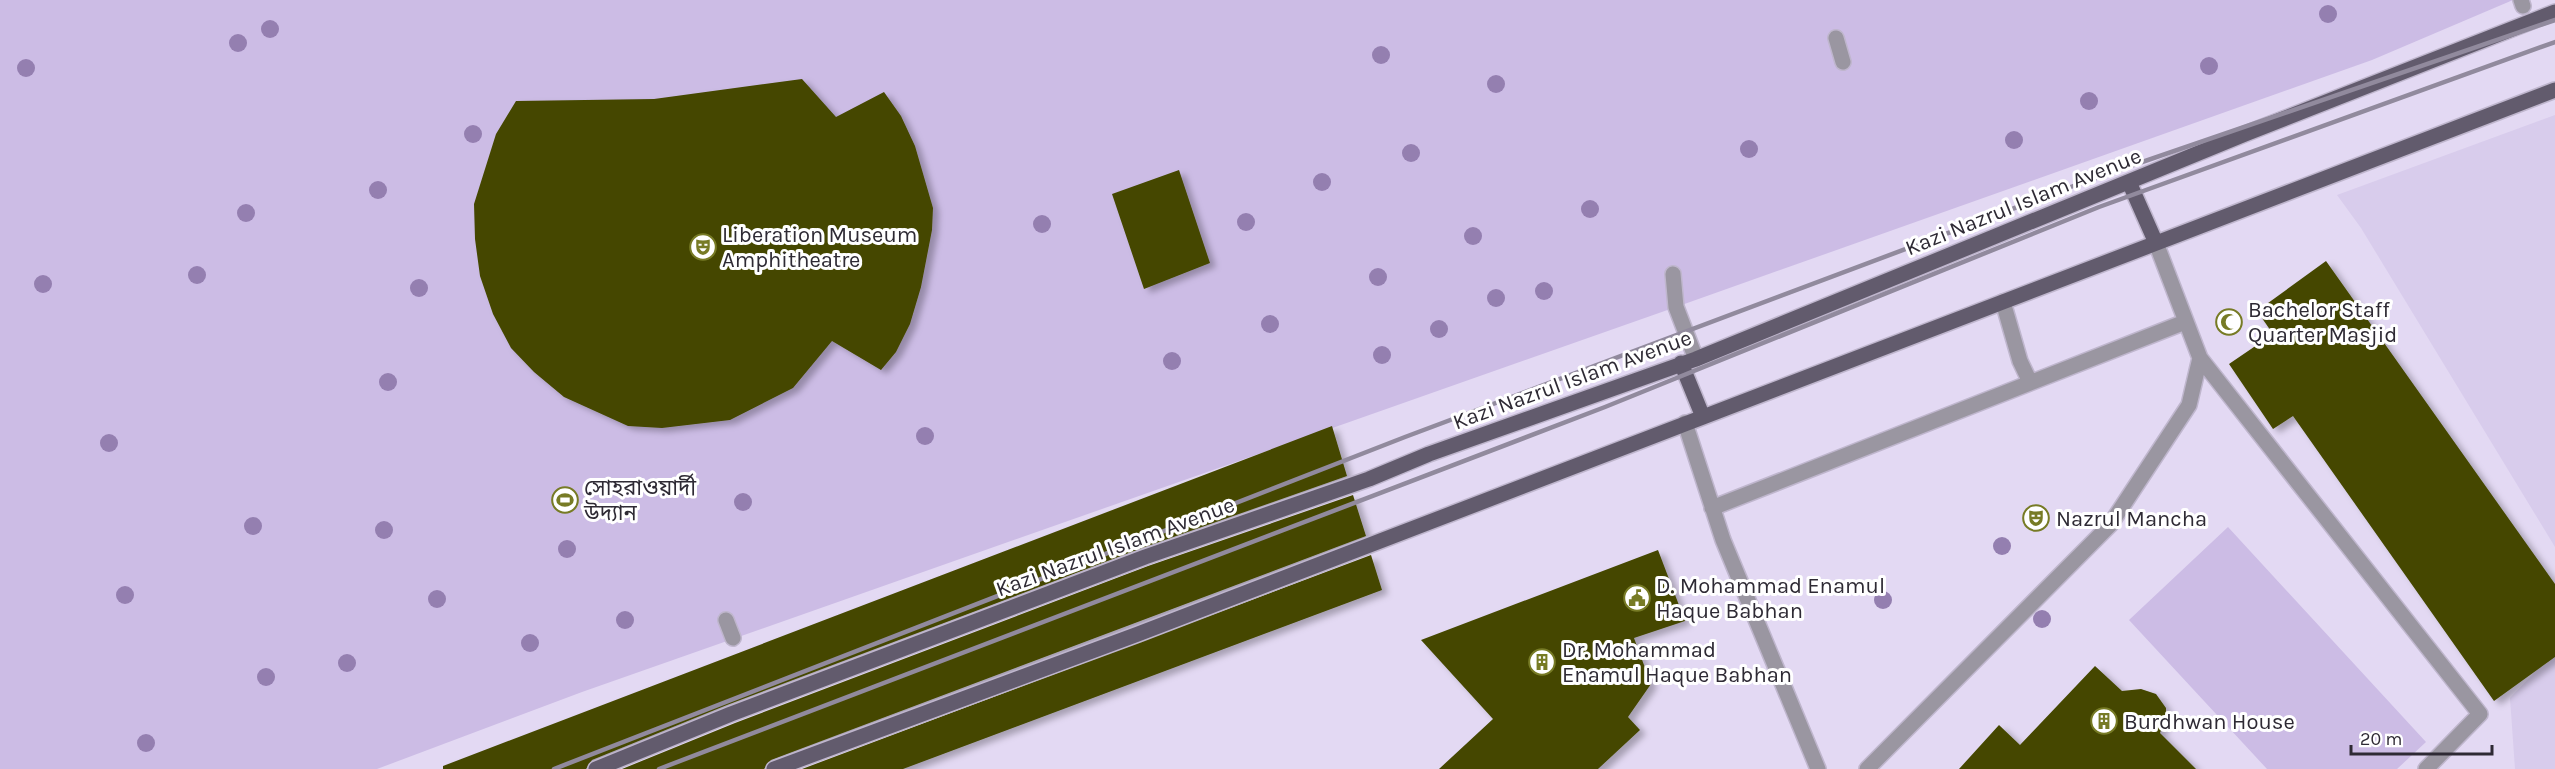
<svg xmlns="http://www.w3.org/2000/svg" width="2555" height="769" viewBox="0 0 2555 769" font-family="Karla,'Noto Sans Bengali',sans-serif">
<style>
.built{fill:#d8ccec}
.green{fill:#ccbce5}
.building{fill:#444705;filter:url(#shadow)}
.lines{fill:none;stroke-linecap:round;stroke-linejoin:round}
.minor-casing{stroke:#bfb6cd;stroke-width:18}
.major-casing{stroke:#bfb6cd;stroke-width:18}
.minor{stroke:#9a96a1;stroke-width:15}
.major{stroke:#625b6d;stroke-width:15}
.rail{stroke:#918a9d;stroke-width:4.5}
.tree{fill:#947fb0}
.labels{text-anchor:middle;stroke-width:6;stroke-linejoin:round;paint-order:stroke}
.street-label{font-size:22px;fill:#2e2a34;stroke:#fff}
.poi-label{font-size:22px;fill:#2e2a34;stroke:#fff;text-anchor:start}
</style>
<defs>
<filter id="shadow"><feDropShadow dx="6" dy="4" stdDeviation="3" flood-color="#0004"/></filter>
</defs>
<rect width="100%" height="100%" fill="#e3d9f3"/>
<path class="built" d="M2555,115V547L2361,228L2337,195Z
M2555,651V769H2515L2510,698Z"/>
<path class="green" d="M0,0H2513L2372,60L1676,307L582,692L377,769H0Z
M2228,527L2426,742L2397,769H2267L2129,620Z"/>
<path class="building" d="M802,79L836,117L884,92L901,116L915,146L933,208L932,230L921,287L910,324L896,352L881,370L832,341L793,388L730,420L662,428L628,426L564,397L534,372L511,348L493,314L480,276L475,239L474,204L496,134L516,101L654,99Z
M1179,170L1210,263L1144,289L1112,194Z
M2326,261L2555,584V657L2494,701L2293,416L2273,429L2229,364L2273,334L2257,311Z
M1332,426L1347,476L1142,548L727,705L592,760L586,769H443V766Z
M1353,495L1366,536L771,760L764,769H622L735,723L1148,566Z
M1658,550L1685,621L1634,638L1651,684L1628,717L1640,730L1598,769H1439L1493,719L1421,640Z
M1371,555L1382,590L903,769H802Z
M2095,666L2122,691L2141,689L2156,694L2166,708V717L2160,733L2196,769H1959L1999,725L2020,745Z"/>
<g class="lines">
<g class="minor-casing">
<path id="minor" d="M2521,0L2523,6
M1836,38L1843,62
M1673,274L1676,307L1696,359
M2003,302L2020,361L2030,382
M2200,358L2480,714L2426,769
M1685,423L1723,540L1818,769
M1712,508L2185,322
M726,620L733,638
M1867,769L2110,525L2189,405L2200,358L2156,243"/>
</g>
<g class="major-casing">
<path id="major" d="M2129,182L2156,243
M1681,363L1703,417
M596,769L731,714L1145,557L1369,479L1429,454L1696,359L2245,134L2555,12
M774,769L1138,634L2555,90"/>
</g>
<use href="#minor" class="minor"/>
<use href="#major" class="major"/>
<path class="rail" d="M554,769L1405,437L2084,182L2555,20
M659,769L1605,407L2099,207L2555,42"/>
</g>
<g class="tree">
<circle cx="2328" cy="14" r="9"/>
<circle cx="270" cy="29" r="9"/>
<circle cx="238" cy="43" r="9"/>
<circle cx="1381" cy="55" r="9"/>
<circle cx="2209" cy="66" r="9"/>
<circle cx="26" cy="68" r="9"/>
<circle cx="1496" cy="84" r="9"/>
<circle cx="2089" cy="101" r="9"/>
<circle cx="473" cy="134" r="9"/>
<circle cx="2014" cy="140" r="9"/>
<circle cx="1749" cy="149" r="9"/>
<circle cx="1411" cy="153" r="9"/>
<circle cx="1322" cy="182" r="9"/>
<circle cx="378" cy="190" r="9"/>
<circle cx="1590" cy="209" r="9"/>
<circle cx="246" cy="213" r="9"/>
<circle cx="1246" cy="222" r="9"/>
<circle cx="1042" cy="224" r="9"/>
<circle cx="1473" cy="236" r="9"/>
<circle cx="197" cy="275" r="9"/>
<circle cx="1378" cy="277" r="9"/>
<circle cx="43" cy="284" r="9"/>
<circle cx="419" cy="288" r="9"/>
<circle cx="1544" cy="291" r="9"/>
<circle cx="1496" cy="298" r="9"/>
<circle cx="1270" cy="324" r="9"/>
<circle cx="1439" cy="329" r="9"/>
<circle cx="1382" cy="355" r="9"/>
<circle cx="1172" cy="361" r="9"/>
<circle cx="388" cy="382" r="9"/>
<circle cx="925" cy="436" r="9"/>
<circle cx="109" cy="443" r="9"/>
<circle cx="743" cy="502" r="9"/>
<circle cx="253" cy="526" r="9"/>
<circle cx="384" cy="530" r="9"/>
<circle cx="2002" cy="546" r="9"/>
<circle cx="567" cy="549" r="9"/>
<circle cx="125" cy="595" r="9"/>
<circle cx="437" cy="599" r="9"/>
<circle cx="1883" cy="600" r="9"/>
<circle cx="2042" cy="619" r="9"/>
<circle cx="625" cy="620" r="9"/>
<circle cx="530" cy="643" r="9"/>
<circle cx="347" cy="663" r="9"/>
<circle cx="266" cy="677" r="9"/>
<circle cx="146" cy="743" r="9"/>
</g>
<defs>
<g id="theatre-ring" transform="scale(1.35)"><circle r="9.5" fill="#fff" stroke="#777b25" stroke-width="1.5"/><path d="M-5-5.5Q0-4 5-5.5V0Q5 5 0 6Q-5 5-5 0ZM-3.3-2.5H-1v1.5H-3.3ZM1-2.5H3.3v1.5H1ZM-2.8 1Q0 5.5 2.8 1Z" fill="#777b25"/></g>
<g id="mosque-ring" transform="scale(1.35)"><circle r="9.5" fill="#fff" stroke="#777b25" stroke-width="1.5"/><path d="M3.5-4.9A6 6 0 1 0 3.5 4.9A5 5 0 1 1 3.5-4.9Z" fill="#777b25"/></g>
<g id="stadium-ring" transform="scale(1.35)"><circle r="9.5" fill="#fff" stroke="#777b25" stroke-width="1.5"/><path d="M0-5a6.5 5 0 1 0 0 10a6.5 5 0 1 0 0-10ZM-3.5-1.8h7v3.6h-7Z" fill="#777b25"/></g>
<g id="civic-ring" transform="scale(1.35)"><circle r="9.5" fill="#fff" stroke="#777b25" stroke-width="1.5"/><path d="M-.6-6.5H3V-4.5H.6V-3L4-1V1h2V6H-6V1h2V-1L-.6-3ZM-1.2 2.5V6h2.4V2.5Z" fill="#777b25"/></g>
<g id="building-ring" transform="scale(1.35)"><circle r="9.5" fill="#fff" stroke="#777b25" stroke-width="1.5"/><path d="M-4-6H4V6H1V3H-1V6H-4ZM-2.5-4.3h1.7v1.8h-1.7ZM.8-4.3h1.7v1.8H.8ZM-2.5-1h1.7V.8h-1.7ZM.8-1h1.7V.8H.8Z" fill="#777b25"/></g>
</defs>
<g fill-rule="evenodd">
<use href="#theatre-ring" x="703" y="247"/>
<use href="#mosque-ring" x="2229" y="322"/>
<use href="#stadium-ring" x="565" y="500"/>
<use href="#theatre-ring" x="2036" y="518"/>
<use href="#civic-ring" x="1637" y="598"/>
<use href="#building-ring" x="1542" y="662"/>
<use href="#building-ring" x="2104" y="721"/>
</g>
<g class="labels">
<g class="street-label">
<text transform="translate(2023 201) rotate(-22)" y="8">Kazi Nazrul Islam Avenue</text>
<text transform="translate(1572 379) rotate(-20)" y="8">Kazi Nazrul Islam Avenue</text>
<text transform="translate(1115 546) rotate(-20)" y="8">Kazi Nazrul Islam Avenue</text>
</g>
<g class="poi-label">
<text x="722" y="242">Liberation Museum<tspan x="722" dy="25">Amphitheatre</tspan></text>
<text x="2248" y="317">Bachelor Staff<tspan x="2248" dy="25">Quarter Masjid</tspan></text>
<text x="584" y="495">সোহরাওয়ার্দী<tspan x="584" dy="25">উদ্যান</tspan></text>
<text x="2056" y="526">Nazrul Mancha</text>
<text x="1656" y="593">D. Mohammad Enamul<tspan x="1656" dy="25">Haque Babhan</tspan></text>
<text x="1562" y="657">Dr. Mohammad<tspan x="1562" dy="25">Enamul Haque Babhan</tspan></text>
<text x="2124" y="729">Burdhwan House</text>
</g>
</g>
<path d="M2351 745v9h141v-9" fill="none" stroke="#2e2a34" stroke-width="3"/>
<text x="2360" y="745" font-size="18" fill="#2e2a34" stroke="#ffffff" stroke-width="4.5" paint-order="stroke">20 m</text>
</svg>
